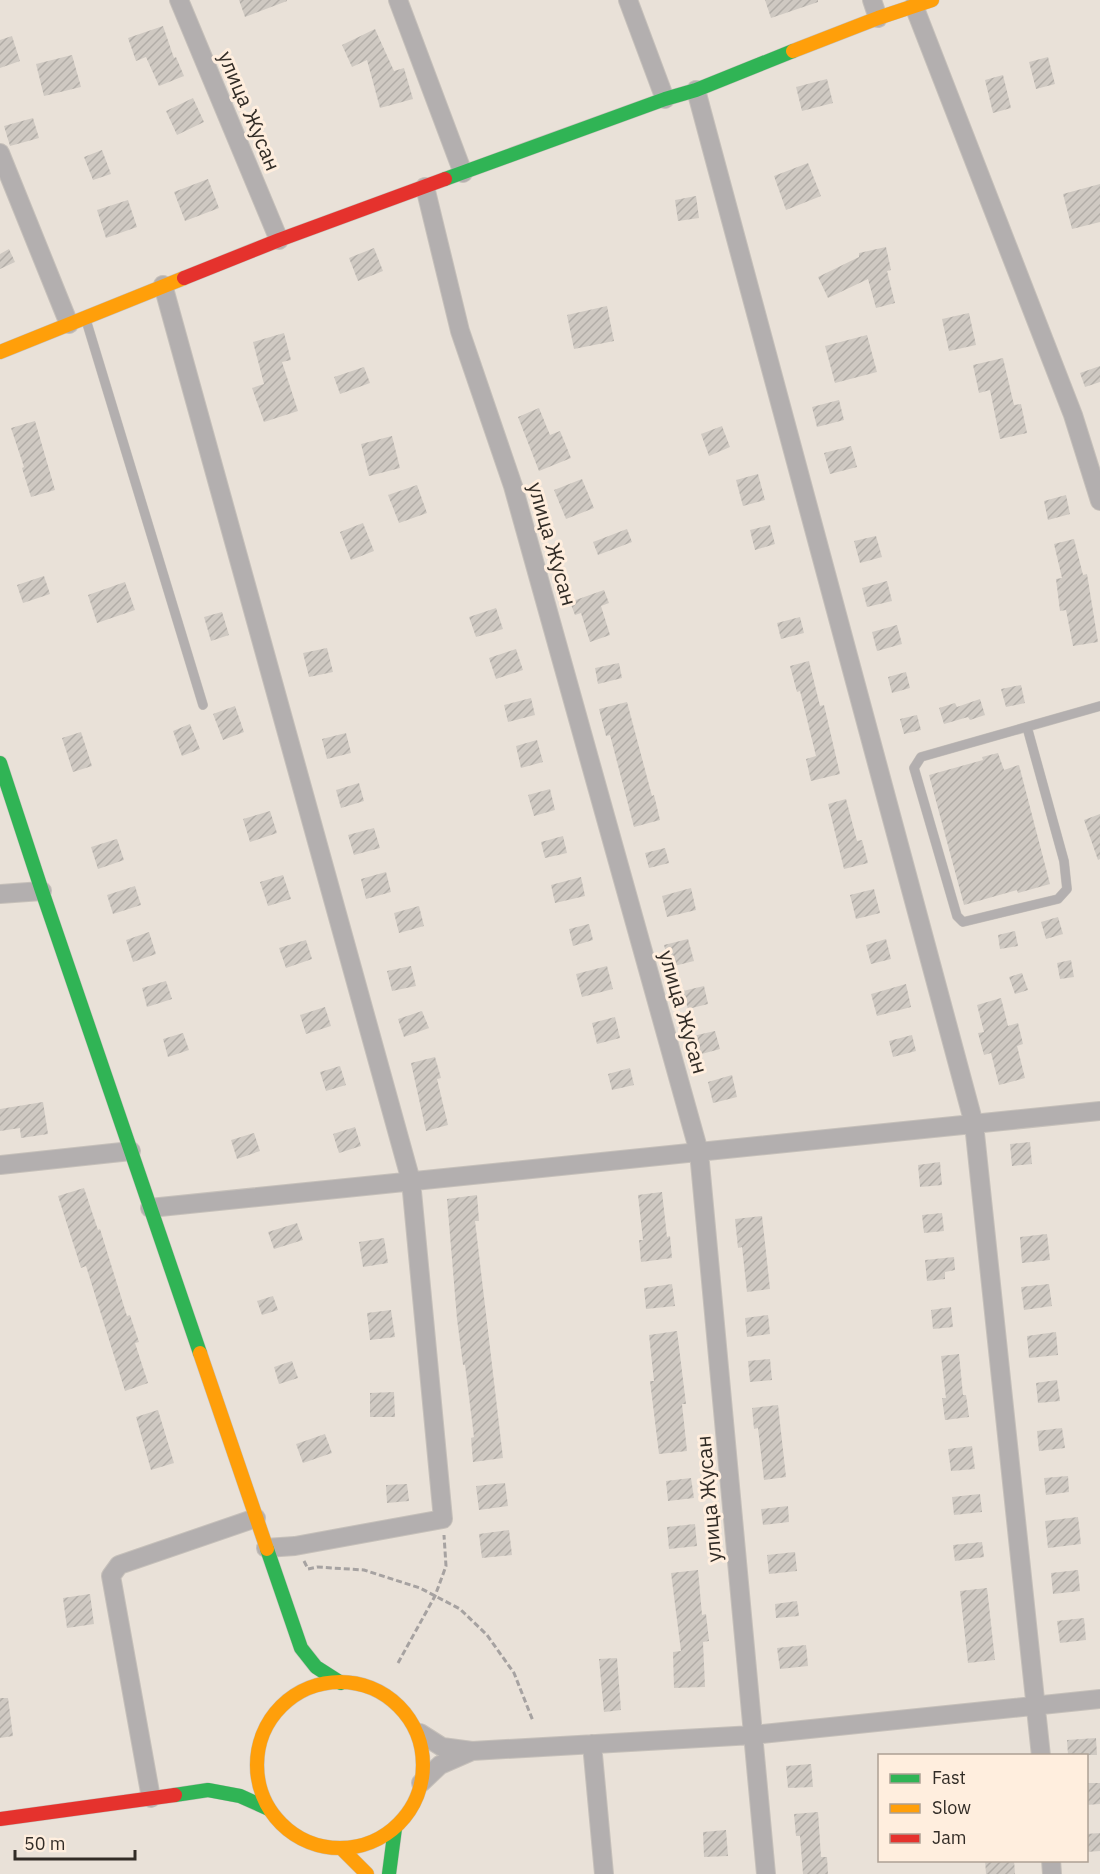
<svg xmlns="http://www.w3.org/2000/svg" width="1100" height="1874" viewBox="0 0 1100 1874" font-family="'IBM Plex Sans',sans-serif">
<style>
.building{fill:url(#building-hatch)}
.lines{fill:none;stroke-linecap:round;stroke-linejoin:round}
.lane-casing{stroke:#c6c0ba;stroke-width:10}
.street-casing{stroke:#c6c0ba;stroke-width:20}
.fast-casing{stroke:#c6c0ba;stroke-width:15}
.slow-casing{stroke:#c6c0ba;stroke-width:15}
.jam-casing{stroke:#c6c0ba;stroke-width:15}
.path{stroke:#a6a2a1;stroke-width:3;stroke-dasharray:6 3;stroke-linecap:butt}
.lane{stroke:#b3afaf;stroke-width:9}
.street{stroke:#b3afaf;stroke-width:18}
.fast{stroke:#30b455;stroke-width:14}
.slow{stroke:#ff9f0a;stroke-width:14}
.jam{stroke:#e5322d;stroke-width:14}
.labels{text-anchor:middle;stroke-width:6;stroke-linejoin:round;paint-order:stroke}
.street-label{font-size:21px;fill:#322c26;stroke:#ffeede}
</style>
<defs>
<pattern id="building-hatch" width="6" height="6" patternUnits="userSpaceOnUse" patternTransform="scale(1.5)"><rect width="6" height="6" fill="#cfc9c2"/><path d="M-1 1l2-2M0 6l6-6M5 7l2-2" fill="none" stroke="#b2ada7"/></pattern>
</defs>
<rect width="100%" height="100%" fill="#e9e1d8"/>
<path class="building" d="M239,0H287V1L245,17Z
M765,0H818V2L771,18Z
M163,26L174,58L176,57L184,76L159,86L146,57L136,61L128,38Z
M375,29L394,71L404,68L413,99L380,108L367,60L352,67L342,45Z
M12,36L20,61L0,68V40Z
M72,55L81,87L44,96L36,64Z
M1048,57L1055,84L1036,89L1029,62Z
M1003,75L1011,108L993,113L985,80Z
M827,79L833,103L802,111L796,87Z
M193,98L204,122L177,135L166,111Z
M33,118L39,138L10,146L4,126Z
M102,150L111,174L93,180L84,157Z
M808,163L821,196L786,210L774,176Z
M208,179L219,208L185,221L174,192Z
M1100,184V222L1072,229L1063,194Z
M696,196L699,218L678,221L675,200Z
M128,200L137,227L106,238L97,210Z
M886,247L891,270L887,271L895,303L876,308L868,279L828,298L818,277L859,257V253Z
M374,248L383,271L358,281L349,258Z
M9,249L15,262L0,269V254Z
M607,306L614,341L574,349L567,315Z
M969,313L976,345L949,351L942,319Z
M284,333L291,360L282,362L298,411L264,422L252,388L264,384L253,342Z
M867,335L877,372L835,383L825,346Z
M1003,358L1014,405L1021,404L1027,433L1000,439L990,390L979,393L973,365Z
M1100,366V382L1085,387L1080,373Z
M364,367L370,383L340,394L334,377Z
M839,400L844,420L817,427L812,407Z
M539,408L550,435L560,431L571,458L539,471L518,417Z
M35,421L55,490L31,497L22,468L24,467L11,428Z
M722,426L730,447L709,456L701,434Z
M392,436L400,468L369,476L361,444Z
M851,446L857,467L830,474L824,453Z
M758,474L765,500L743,506L736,480Z
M582,479L594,508L566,519L554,490Z
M417,485L427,513L399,523L388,495Z
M1066,495L1070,514L1048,520L1044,501Z
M363,523L374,551L351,560L340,532Z
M770,525L775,544L755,550L750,530Z
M627,529L632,542L598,555L593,542Z
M876,536L882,557L860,563L854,541Z
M1074,539L1083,575L1087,574L1098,642L1073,646L1066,610L1060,611L1056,579L1062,578L1054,544Z
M44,576L50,594L23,603L17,585Z
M887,581L892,601L867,607L862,588Z
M125,582L135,610L97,623L88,595Z
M604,590L609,603L601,606L610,635L590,642L581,613L575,615L570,602Z
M496,608L503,629L476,637L469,617Z
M222,612L229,635L211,641L204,617Z
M800,617L804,633L781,639L777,623Z
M897,625L902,644L877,651L872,632Z
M327,648L333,672L309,677L303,653Z
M516,649L523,670L496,679L489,658Z
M809,661L820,706L824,705L840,774L811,781L806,759L816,756L800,691L797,692L790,666Z
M619,663L622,678L598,684L595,668Z
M906,672L910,688L892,693L888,677Z
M1021,685L1025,703L1006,707L1001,689Z
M531,698L535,715L508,722L504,705Z
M980,699L985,715L970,720L968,717L944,724L939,708L955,703L957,707Z
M627,702L652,796L654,795L660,820L634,827L610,735L606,736L599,709Z
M235,706L244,732L223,740L213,714Z
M917,715L921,730L904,734L900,719Z
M190,724L200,749L182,756L173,731Z
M81,732L92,766L73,772L62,738Z
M346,733L351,753L327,759L322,739Z
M537,740L543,762L521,768L516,746Z
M998,753L1004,770L1019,765L1050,884L1018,893L1017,890L964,905L929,775L983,760L982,757Z
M359,783L364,801L341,808L336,790Z
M550,789L555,810L534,816L528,795Z
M846,799L857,841L862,840L868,863L844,869L828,804Z
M270,811L277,833L250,842L243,819Z
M1100,814V859L1098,860L1084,820Z
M374,828L380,848L354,855L348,835Z
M563,836L567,853L545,858L541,842Z
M117,839L124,860L98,869L91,847Z
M665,848L669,863L649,868L645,853Z
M386,872L391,892L366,899L361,879Z
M283,875L291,899L268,906L260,882Z
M581,877L585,896L555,903L551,885Z
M135,886L141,905L113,914L107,895Z
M691,888L696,910L667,917L662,896Z
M874,889L880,913L856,919L850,895Z
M419,906L424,926L399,933L394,913Z
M1058,917L1063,934L1046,939L1041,922Z
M589,924L593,940L573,946L569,929Z
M1015,931L1018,946L1000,949L998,935Z
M149,932L156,954L133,962L126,940Z
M688,939L694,961L670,967L664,945Z
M886,939L891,959L871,964L866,945Z
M306,940L312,959L286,968L279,948Z
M1071,960L1074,977L1060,979L1057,963Z
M411,966L416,986L392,991L387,971Z
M607,966L613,989L582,997L576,974Z
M1022,973L1028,990L1015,994L1009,977Z
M166,981L172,999L147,1007L142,988Z
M906,984L911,1007L877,1016L871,994Z
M704,986L708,1004L688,1009L683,991Z
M1001,998L1008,1026L1018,1023L1023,1044L1017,1046L1025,1078L999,1085L991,1053L984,1055L978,1033L984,1032L977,1005Z
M325,1007L331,1026L306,1034L300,1015Z
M422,1011L429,1028L404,1037L398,1019Z
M615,1017L620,1038L597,1044L592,1023Z
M715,1031L720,1049L698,1055L693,1036Z
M183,1033L189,1050L168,1057L163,1039Z
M912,1035L916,1051L893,1057L889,1041Z
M435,1057L441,1078L437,1079L448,1125L426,1131L411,1063Z
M340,1066L346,1085L326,1091L320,1072Z
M630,1068L634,1085L612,1090L608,1074Z
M732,1075L737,1097L713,1103L708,1082Z
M43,1102L48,1134L21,1138L20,1128L0,1131V1109Z
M355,1127L361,1146L339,1153L333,1134Z
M254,1133L260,1151L237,1159L231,1140Z
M1030,1142L1032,1164L1012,1166L1010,1144Z
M940,1162L942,1185L920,1187L918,1165Z
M84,1188L98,1230L100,1229L127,1316L130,1315L139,1342L135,1343L148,1383L125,1391L86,1266L81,1268L58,1196Z
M662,1192L667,1237L670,1236L672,1258L641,1262L639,1240H643L638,1195Z
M477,1195L479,1221H475L503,1458L473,1462L471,1438L474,1437L465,1365H463L457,1319L447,1199Z
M942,1213L944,1231L924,1233L922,1215Z
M762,1216L770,1289L747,1292L742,1247L738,1248L735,1219Z
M297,1223L303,1240L274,1249L268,1232Z
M1047,1234L1050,1260L1022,1263L1020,1237Z
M384,1238L388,1263L363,1267L359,1242Z
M954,1257L955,1270L945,1272V1279L927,1281L925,1260Z
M672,1284L675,1306L646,1309L644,1288Z
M1049,1284L1052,1306L1024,1310L1021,1287Z
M273,1296L278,1310L262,1315L257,1301Z
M951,1307L953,1327L933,1329L931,1310Z
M391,1310L395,1337L370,1340L367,1313Z
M768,1315L770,1334L747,1337L745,1318Z
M677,1331L686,1404H682L687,1451L659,1454L650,1381H654L649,1335Z
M1056,1332L1058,1355L1029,1358L1027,1336Z
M959,1354L963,1395H966L969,1417L945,1420L942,1398H946L941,1356Z
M770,1359L772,1380L750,1382L748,1361Z
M292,1361L298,1378L279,1384L274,1367Z
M1057,1380L1060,1401L1038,1403L1036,1383Z
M394,1392L395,1417H370V1393Z
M778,1405L786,1477L764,1480L758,1428L754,1429L752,1408Z
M158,1410L174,1463L151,1470L136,1417Z
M1062,1428L1065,1448L1039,1451L1037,1431Z
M325,1434L332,1453L303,1463L296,1444Z
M972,1446L975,1469L951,1471L948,1449Z
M1068,1476L1069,1492L1046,1495L1044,1478Z
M691,1478L694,1498L668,1501L666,1481Z
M505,1483L508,1506L479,1510L476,1486Z
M407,1484L409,1501L387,1503L386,1485Z
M980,1494L982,1512L954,1515L952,1497Z
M788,1506L789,1522L763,1525L761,1509Z
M1078,1517L1081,1544L1048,1548L1045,1521Z
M695,1524L697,1546L669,1549L667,1527Z
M509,1530L512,1555L482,1558L479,1534Z
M982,1542L984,1557L955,1561L953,1545Z
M795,1552L797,1571L769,1574L767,1555Z
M698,1570L702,1615L706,1614L709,1641L703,1642L705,1687L674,1688L673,1652L681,1651L671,1573Z
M1078,1570L1080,1591L1053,1594L1051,1573Z
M987,1588L995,1660L968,1663L960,1591Z
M90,1594L94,1624L67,1628L63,1598Z
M797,1601L799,1616L776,1618L775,1604Z
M1084,1618L1086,1640L1060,1643L1057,1621Z
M806,1645L808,1666L780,1669L777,1648Z
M617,1658L621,1710L604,1712L599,1659Z
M0,1698H8L13,1736L0,1738Z
M1096,1738L1097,1755H1068L1067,1740Z
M811,1764L813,1787L788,1788L786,1766Z
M1086,1783H1100V1804L1086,1805Z
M818,1812L821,1857H827L828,1874H803L800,1836H796L794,1814Z
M726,1830L728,1856L704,1857L703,1832Z
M1100,1833V1851L1086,1852V1834Z
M985,1860H1014L1015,1874H986Z"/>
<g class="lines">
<g class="lane-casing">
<path id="lane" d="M86,320L203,705
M1027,727L1064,861L1067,889L1058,899L963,922L957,916L914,768L921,757L1100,706"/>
</g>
<g class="street-casing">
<path id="street" d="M179,0L279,240
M398,0L463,173
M628,0L665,99
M872,0L878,18
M914,6L1073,415L1100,501
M696,90L974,1124L1041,1756
M0,153L69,324
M425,187L460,331L513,486L699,1152L766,1874
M163,285L411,1181L443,1519L295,1546L266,1548
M0,894L42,891
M0,1165L131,1151
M150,1208L1100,1111
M420,1733L442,1747L472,1751L753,1735L1100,1699
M592,1744L604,1874
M421,1783L440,1765L472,1751
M151,1798L111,1576L119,1565L256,1518
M1051,1860L1052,1874"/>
</g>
<g class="fast-casing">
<path id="fast" d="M445,179L665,99L696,90L793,51
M0,763L42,891L200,1353
M267,1549L301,1648L316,1667L341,1683
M175,1795L208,1790L240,1796L269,1809
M389,1874L395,1828"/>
</g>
<g class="slow-casing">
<path id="slow" d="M793,51L878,18L932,0
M0,352L184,278
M200,1353L267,1549
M257 1765a83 83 0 1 1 166 0a83 83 0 1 1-166 0Z
M342,1849L367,1874"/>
</g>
<g class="jam-casing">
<path id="jam" d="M184,278L279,240L445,179
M0,1819L175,1795"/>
</g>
<path class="path" d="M304,1561L308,1569L317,1567L364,1570L420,1588L460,1609L487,1635L514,1673L533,1721
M398,1663L435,1596L446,1566L444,1535"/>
<use href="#lane" class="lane"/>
<use href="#street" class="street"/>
<use href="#fast" class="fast"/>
<use href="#slow" class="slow"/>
<use href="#jam" class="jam"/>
</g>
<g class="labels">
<g class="street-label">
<text transform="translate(249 111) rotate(67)" y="7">улица Жусан</text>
<text transform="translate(552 544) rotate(74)" y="7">улица Жусан</text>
<text transform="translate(683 1012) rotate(74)" y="7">улица Жусан</text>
<text transform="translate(709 1499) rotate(-95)" y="7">улица Жусан</text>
</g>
</g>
<rect x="878" y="1754" width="210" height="108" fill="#ffeede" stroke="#ada094" stroke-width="1.5"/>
<rect x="890" y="1774" width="30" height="9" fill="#30b455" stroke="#ada094" stroke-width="1.5"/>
<text x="932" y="1784" font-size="18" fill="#322c26">Fast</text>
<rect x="890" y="1804" width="30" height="9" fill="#ff9f0a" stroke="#ada094" stroke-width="1.5"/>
<text x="932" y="1814" font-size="18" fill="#322c26">Slow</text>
<rect x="890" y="1834" width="30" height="9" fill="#e5322d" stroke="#ada094" stroke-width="1.5"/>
<text x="932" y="1844" font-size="18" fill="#322c26">Jam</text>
<path d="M15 1850v9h120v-9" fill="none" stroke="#322c26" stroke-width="3"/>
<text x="24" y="1850" font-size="18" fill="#322c26" stroke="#ffeede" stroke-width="4.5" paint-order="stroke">50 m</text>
</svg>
